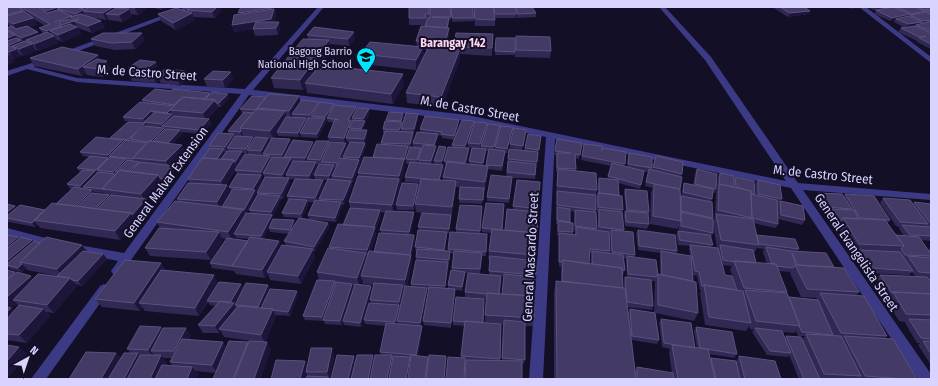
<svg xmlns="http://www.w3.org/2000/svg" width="938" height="386" viewBox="0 0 938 386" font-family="'Fira Sans Condensed',sans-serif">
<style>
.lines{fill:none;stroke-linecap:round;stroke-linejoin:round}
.minor{fill:#3d3a85;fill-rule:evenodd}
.wall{fill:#312854;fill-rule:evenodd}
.shaded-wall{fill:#1d163a;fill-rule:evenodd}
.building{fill:#433a66;stroke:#5a527e}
.labels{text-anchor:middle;stroke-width:4;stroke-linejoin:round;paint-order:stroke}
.far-poi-label{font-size:11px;fill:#d9d4ff;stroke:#130f26;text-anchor:end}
.far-neighbourhood-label{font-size:12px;font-weight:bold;fill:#ffd6f0;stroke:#130f26}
.street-label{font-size:13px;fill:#d9d4ff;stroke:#130f26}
</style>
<rect width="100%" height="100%" fill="#130f26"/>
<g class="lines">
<path class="minor" d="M186,7H195L65,56L58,54Z
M318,7H324L253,90L467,115L786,181L705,60L659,7H665L711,57L798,183L931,194V200L803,190L931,374V379H918L791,188L555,139L543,379H529L546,137L467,121L249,95L121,274L117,276L113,274L111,271L118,261L69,251L67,248L69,245L73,244L124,253L241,94L77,82L27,69L7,76V71L32,63L36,65L34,67L77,78L245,89Z
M859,7H866L931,57V63Z
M7,228L53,240L57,241L59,244L57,247L53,248L7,236Z
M104,284L108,286L110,289L108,292L46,379H31L100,286Z"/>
</g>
<path class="wall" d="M7,7H149L138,15L131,14L132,16L123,22L109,20L108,19L106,20L95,18L101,21L105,28L92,33L78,28L81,34L62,42L56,39L58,43L38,51L36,50V51L23,56L19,54L21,56L13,59H12L14,62L7,65V28L11,27L7,23ZM34,19L45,26L39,28L43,34L39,35L30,27L37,25Z
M151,7H169L162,10Z
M191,7H220L221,11L215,18L194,17L195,20L176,30L161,21L158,14L187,11V10Z
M241,7H275V11L276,16L274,22L280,29L278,35L255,36L253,29L234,32L232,25L239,14L238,13Z
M429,7L430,18L450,7L451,20H449L448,28L449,35L446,48H454V47L493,34L492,56L460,54V59L442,107L407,103L406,93L421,62L416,70L362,64L361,54L417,47L416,41L426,25H409V18ZM423,49L427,50L424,56Z
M451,7L474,18V21L452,22Z
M473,7H493L495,20V26H475Z
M493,7H532L536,13V17L517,18L516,14V18H495Z
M772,7H804L809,14L788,17Z
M846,7H862V8L852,9Z
M867,7H931V49L917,42V41L898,32L901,28H905L894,22L895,20L890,21L874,14L876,11Z
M307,35L355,39L349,46L330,44L331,50L320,65L404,84L393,104L307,93L306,87L303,90L274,88L271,78L308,39Z
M516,36L551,51L550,58L515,57Z
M496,38H515V55H495Z
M91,39L145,40L135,49L115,50L95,46Z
M30,58L100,59L111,68L103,77L87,75L86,73L82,76L34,66Z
M156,62L157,66L148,73L188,79L180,86L161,83L159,80L156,83L132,81L130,77L135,73L130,72L128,68Z
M204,79H233L225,88L207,87Z
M172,91L211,94L229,98L221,107H218V108L208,119H209L211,124L201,134L181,132L182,134L173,144L185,152L173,166L176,170L165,183H162L147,201L148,203L134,219L136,222L120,240L40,228L38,225L35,227L9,222L7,220V204L15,206L17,208L45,210L56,204L72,189H70L67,184L80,172L77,168L89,157L83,156L80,152L111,139L110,138L145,123L146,126L145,123L125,121L123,117L143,102L142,100ZM94,192L104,193L105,194L95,193Z
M299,96L301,102L320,103L334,106L356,107V110L370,113L365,122V125L363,130L367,135L365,143L366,147L360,162V164L353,182H352V185L344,205H341L342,207L336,222L313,220L328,223L329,227L315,251H313L315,257L301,284L270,280L268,274L265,278L236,274L234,271L212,268L210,263L227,239L221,238L223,240L211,260L150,256L145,248L160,228L157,222L178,201L177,199L190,183L188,179L210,149L209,146L229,134L228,131L243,113H242L240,109L266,97ZM327,120L328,122L334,123L328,137L329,141L344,142L346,138L347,142H350L343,157V159H342L346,147L330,142L329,141L314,144L291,143L290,139H273L277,133L278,136L299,137L301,135V137L318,138L326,123L325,121H326ZM243,135V136L256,137L254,139L253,137L242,136ZM269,139H272L263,154L264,155L237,168L236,166H237L243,156L242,153H247L248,152V154L262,155L270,142ZM292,164L286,175L287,178H284ZM317,164H322L314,175L315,180H327L319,199V200H317L324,185L323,180H311L317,166ZM235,171L237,174L229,187L231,192H232L231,193L227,185H226ZM263,174L265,178L257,193V195L249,210L251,213H246L256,195V192L262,180L261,176H262ZM289,179H295L287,196L288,201L282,213L284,217L299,218L295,224L294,220L269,228L272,216H273L281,200V199H283L290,183ZM308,202H314L308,215L309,219L302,218L308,205ZM269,228L270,232L289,234L284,241L286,245L281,247L279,241L263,239ZM235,235L236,238L249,239L248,241L232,239Z
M404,117L402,125L418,118L414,134H413L414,137L411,147L421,148V152L422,148L413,147V143L420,132V129L459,120V124L456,134L474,125L487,126L500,130L494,150H495V147L513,127L512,131L507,153H505L502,171L488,169V174L485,190H484L482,204L459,203L460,187H456L452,215L436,214L451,215V219L449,233H447L445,251H448V249L456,232V229L482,206L480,234H487L486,256H482L480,274L489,275L490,259H488L489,251L491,233L482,232V228L505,230L513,210V206L540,182L538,212L537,235L536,240H535L534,261L536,275V280L535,279L534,298V318L533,326H525L524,364H465L464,379H446L461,358L464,326L453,325V321L501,324L500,360L502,361L503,324L485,322L486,299L465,297V292L468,273H465L462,291L455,290L451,328L424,325L423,321L429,289H427V292L421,326L422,330L418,356L428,357L429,360L446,356V363L445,379H331L355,360H374L381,355L380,352L386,326L365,324L364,320L371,303L370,300L374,285L363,284L362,278L359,285L372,290L361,327L344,325L343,321L342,325L325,324L324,321L305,320L303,316L319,280L317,272L330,249L329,247L343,225L350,208L349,202L358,177V173L373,157L381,144V143L384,133H383V129L386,121V120ZM438,135L442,136V138L454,140L452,145V147L444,161L445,165L446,166L443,177V180H440L444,170L443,165H442L446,151L434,161V165L432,164L436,150L435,146L438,138ZM468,143V147L472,148L469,164H466L469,153L466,148ZM408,149H410L406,159V164H410L405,177V182L420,183L415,204L416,212L422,213L418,227L419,230L415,247L416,252H417L416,257V260L411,284V287L407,286L412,263L411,256L415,240L414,235H410L414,216L393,211L400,187V184L405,167L404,165ZM486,151H488L486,166L483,165ZM380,212L385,213L380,230L381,233L374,252L371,251L376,235L375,231L381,215ZM450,253L454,254L452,270L448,285V288H445ZM501,276H504L502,294H500ZM403,288H405L397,321L398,324H396L400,309L399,306H400L404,289Z
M526,130L522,150L510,148V144Z
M541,136L538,155L535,179L506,177L508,164H507L508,159L524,150L525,148Z
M582,143L579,159L575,158L576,171L597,190L596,195V230H598V212H597V198L598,193V183L599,178L607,179L611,166L581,160L584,144L602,151L625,164L624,166L627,167L628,157L629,153L652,168V170L656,156L682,174L681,177L680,189L681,198L683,187L684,183L693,185L695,173L697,169L716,189L715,193H713L712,199L711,202L713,221L715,217L716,192L717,189L718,177L720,173L734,180L735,177L755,194L754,195H756L755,184L758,180L782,199L780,201L805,220L802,225L778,219V224L776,228L753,223L756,235L799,249L797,252L834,267L859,292L856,296L887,336L884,339L917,379H799L789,355L788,357L767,355L752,332L754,330L750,329L749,326L746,331L705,325L700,293L701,290H700L697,276L693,275L692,269L693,281L698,313L694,321L655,313L659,340L657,344L632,340L635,370L637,367L672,373L669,353L670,349L662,347L659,323L661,319L695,348H697L694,331L696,327L737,354L734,358L709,354L710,359L711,358L736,362L739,356L781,379H554V292L556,281L561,282V267L559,266V235H557L558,224H556L557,210H556L557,194H556L558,172H556V155H554L555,151ZM644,172H648L645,186L653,188L651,192L650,224L678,229L679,226V231H678L676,235L678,245L690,246L689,249L690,256L676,253L677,251L638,230L636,234L638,250L661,253L660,255V275H658L634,257L635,255L624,231L622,212L623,210L619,196L618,183L640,189ZM570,211L575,212L574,230H575V235H573V232L570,223ZM713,225L717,248H718L711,247L713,245L711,238L713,233ZM609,233H610L611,253H610V251ZM757,248L764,249L763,252L767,264L756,263L754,253ZM590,253H592L591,264H589ZM624,258L626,259V261L627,277H625L624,281V288H623L622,275H623L625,270ZM722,265L732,266L730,269L737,290L725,275ZM778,271L791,272L790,273L801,297L817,298L815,300L789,297L786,293L787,292ZM651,281H655L654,313L630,309L628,313L629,319L627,307L652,310L653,306ZM796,331L798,336H805L802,340L786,336L785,338L783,332L794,333Z
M512,177L509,203L487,201V197Z
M418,184L419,188L414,210H397L396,205Z
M625,189L649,212L648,217L649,224L647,229L625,226L624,215L626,211L624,193Z
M818,193L844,197L845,194L890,220L887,224L896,235L904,236L899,229L900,227L896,226L880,203L883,198L913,204L914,202L931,204V241L921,240L928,250L930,248H931V365L918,345L920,343H917L905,323L906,322L899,321L886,300L888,297L876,279L880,275L915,276L912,272L909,275L868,273L857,255L858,252H853L837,226L838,225H834L827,213L828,212H824L816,197Z
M7,235L19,238L32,240L34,241L40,243L82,245L87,251L103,254L107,259L82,286L75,284L77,286L54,313L46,312L50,316L27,343L7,340V270L33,278L57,276L27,270L26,268L22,272L10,269L9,267L7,269ZM17,304L19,306L14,311L11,309Z
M161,263L166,271L218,283L241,284L243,288L234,304L236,308L235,305L268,285L270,289L298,295L290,316L275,315L276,317L265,342H267L271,350L216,373L195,371L198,374L196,379H69L116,353L121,358L131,353L127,349L161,327L162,330L186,328L191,336L189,340L223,342L226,347L257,342L224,337L221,331L219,333H203L198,325L216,306L210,305L208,302L199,316L145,311L142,307L140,311L102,307L95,299ZM163,358H172L170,362L173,366H166L167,363Z
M334,356L330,379H306L307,376V374L305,379V361L307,366Z"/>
<path class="shaded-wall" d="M41,7H63L57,9L60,14L50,18L46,11L42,9Z
M113,7L117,14H106L108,19L106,20L103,13Z
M136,7H149L138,15L135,8Z
M160,7H169L162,10Z
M217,7H220L221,11L215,18L212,12Z
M272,7H275V11L276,16L273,26L253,29L234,32L232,25L241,19L238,13Z
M853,7H862V8L852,9Z
M881,7H890L888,9L876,10L875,11L877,8Z
M84,9V11H83L86,17L76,22L75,20L78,19L76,14Z
M129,9L132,16L123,22L119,15Z
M931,9V12L925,11L923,15L911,16L912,14L923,12L924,10Z
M23,10H26L30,16L27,17Z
M22,11L26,17L7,20V15Z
M810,11L809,14L788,17L790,13Z
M192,13L195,20L176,30L173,23Z
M910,14L908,18L896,19L895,20L890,21L892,18Z
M72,16L70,17L73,22L74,21L81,34L62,42L58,35L50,31L53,36H54L58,43L38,51L34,44L49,38L46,31L55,22ZM58,22L62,25L66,32H65L62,26H60Z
M33,18L37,25L18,31L13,24Z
M931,20V23L921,25L923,21Z
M101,21L105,28L92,33L88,26Z
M279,22L280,29L278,35L276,28Z
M922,22L920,26L916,25L915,26L906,28L908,24Z
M449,28V35L445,51V44Z
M8,31H10L14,36L15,35L19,42L21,40L25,46L32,44L36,51L23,56L19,49L12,46L15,50L16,49L21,56L13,59L9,52L7,51V38Z
M38,32L42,39L26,40L28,44L25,45L21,38Z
M354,32L355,39L349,46L348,39Z
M142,33L145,40L135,49L132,42Z
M329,40L331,50L307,84L305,83L306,87L303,90L300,80Z
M423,47L424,57L416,70V60Z
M460,49V59L442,107L441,97Z
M10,55L14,62L7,65V56Z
M98,55L102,63L83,67L86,73L82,76L78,69Z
M107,61L111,68L103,77L99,69Z
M156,62L157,66L146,74L144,70Z
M185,71L188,79L180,86L177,78Z
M231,72L233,79L225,88L223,80Z
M403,74L404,84L393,104L391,94Z
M158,76L159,80L156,83L154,79Z
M228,94L229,98L221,107L219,103Z
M299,96L301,104L292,114L293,116L291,118L289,111Z
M215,100L218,108L206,121L203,113Z
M319,102L320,106L311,116L312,118L311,120L310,115Z
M334,104L335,108L327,118V120L326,121L325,117Z
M356,107V111L352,118V119L351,121V125L344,142V138L348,120Z
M369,109L370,113L365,122V125L362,133L361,129L364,123L363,119Z
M170,110L172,114L169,117L167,113Z
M151,111L153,115L144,122L145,123L143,119Z
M285,111L287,119L277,132V133L273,139L270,131Z
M403,113L404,117L400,134L399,130Z
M172,114L174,118L163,126L162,124Z
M418,114V118L414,134V129Z
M306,118L307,122L300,133L301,135L299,137L298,133Z
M325,118L326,123L318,138L317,134Z
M209,119L211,124L201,134L199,130Z
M459,120V124L454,140V136Z
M474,121V125L465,151V146Z
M145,123L147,128L130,139L131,143L130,144L128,140Z
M487,123V128L480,149V144Z
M500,125V130L494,152V147Z
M513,127L512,131L507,153V149Z
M164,128L166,132L156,143L150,142Z
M180,130L182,134L169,148L167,144Z
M367,130V135L365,143L364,139Z
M241,131L243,135L242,136L240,132Z
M413,132L414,137L411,149L410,144Z
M234,134L236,138L227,148L228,150L227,152L225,147Z
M438,134V138L434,149V145Z
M253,137L255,141L247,150L248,152L247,153L246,149Z
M268,138L270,142L262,155L261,151Z
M290,139L292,144L283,159L282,155Z
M123,140L125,144L109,156L110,159L108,155Z
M329,141L330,145L321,162L320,160Z
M313,142L314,146L307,159V161L306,163L305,158Z
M346,143V147L340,163L339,158Z
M365,143L366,147L360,162V164L353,182L352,178L359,160V158Z
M182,145L185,152L170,169L166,161Z
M408,146V150L404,165L405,167L400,184L399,176Z
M436,146V150L432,165L431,161Z
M446,147V151L442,166V161Z
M421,148V153L417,165V160Z
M469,148V153L465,167V163Z
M224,149L225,153L218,163L217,159Z
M486,149V153L483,167V163Z
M242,151L243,156L237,166L235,162Z
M270,156L271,160L263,173V174L262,176L261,172Z
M108,158L111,162L97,170L99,174H98L96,170Z
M291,158L292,163L284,179L282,175Z
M126,159L128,164L115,172L117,175L116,176L113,172Z
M234,160L237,168L224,189L221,181Z
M139,162L141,166L133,175L128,173Z
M316,162L317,166L311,180L309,176Z
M334,165L335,169L330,181L329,176Z
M443,165L444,170L439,185V181Z
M174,166L176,170L165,183L162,179Z
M488,166V174L485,190V182Z
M95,171L98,176L83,187L85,189L83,190L80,186Z
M158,175L162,183L147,201L148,203L134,219L136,222L120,240L115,231L131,213L145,200L141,194Z
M261,175L262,180L256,192V195L246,214L244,210L254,191L253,189Z
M289,178L290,183L283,199L281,194Z
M399,179L400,187L393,213L392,205Z
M323,180L324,185L316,202L315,198Z
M351,181L352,185L344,205L343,200Z
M456,181V189L452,215V207Z
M418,184L419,188L414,210L413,206Z
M227,185L231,193L221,210L217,202Z
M92,190L95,194L80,209L74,208Z
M109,195L112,199L100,212L93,211Z
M280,196L281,200L273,216L271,212Z
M307,200L308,205L302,218L301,214Z
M341,202L342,207L336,222L335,218Z
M15,206L19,210L7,218V212Z
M243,209L246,217L234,234L235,235L232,240L228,232Z
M380,210L381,215L375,231L376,235L369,258L367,250Z
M414,212V216L410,236L409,232Z
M272,215L273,219L263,240L261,236Z
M451,215V219L449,233V229Z
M294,220L295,225L291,234L290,230Z
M34,221L38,225L35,227L32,223Z
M328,223L329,227L315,251L314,247Z
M219,232L223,240L211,260L206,252Z
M447,232V236L444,254V250Z
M414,235L415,240L411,256L412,263L406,288L405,280Z
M18,237L22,242L7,254V246Z
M32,240L36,244L7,265V261Z
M279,241L282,249L267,272L268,274L265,278L262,270Z
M82,245L88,253L63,277L57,269Z
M313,249L315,257L301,284L298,276Z
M366,253L368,261L361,276L362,278L359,286L357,278Z
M103,254L107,259L82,286L78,281Z
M448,262L449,266L445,291V286Z
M161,263L166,271L139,303L142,307L140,311L134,303Z
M22,264L26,268L22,272L18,268Z
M465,272V276L462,291V287Z
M214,275L218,283L199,316L195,308Z
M31,276L38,284L13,300L17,304L11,309L19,316L7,328V297Z
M70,278L77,286L54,313L47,305Z
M335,281L336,286L323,320L324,322L322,317Z
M241,284L243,288L234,304L238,311L219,329L221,331L219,333L215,326L230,303Z
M352,284L354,288L342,325L340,321Z
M268,285L270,289L260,311L258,307Z
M403,285L404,289L400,306L399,302Z
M371,286L372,290L361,327L360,323Z
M427,288V292L421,327L420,323Z
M455,289V293L451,328V323Z
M297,291L298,295L290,316L288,312Z
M399,305L400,309L396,326L395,322Z
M43,309L50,316L27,343L19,335Z
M273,309L276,317L265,343L261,335Z
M422,326V330L417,359L416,355Z
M161,327L166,335L151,351L155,356L154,358L148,350Z
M186,328L191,336L180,358L174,351Z
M223,342L228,350L217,373L212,365Z
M248,342L252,349L241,379H233Z
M267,342L271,350L261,379H254Z
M19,347L28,354L7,379V361Z
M332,348L334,356L330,379L327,372Z
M116,353L122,360L112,379H101Z
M138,353L145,361L135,379H124Z
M161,355L167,363L159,379H150Z
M373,355L375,363L371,379H368Z
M392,355L393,363L390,379H387Z
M354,356L356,363L352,379H348Z
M446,356V363L445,379H444Z
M410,357L411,365L409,379H406Z
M428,357L429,364L427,379H425Z
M305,361L308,369L306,372L307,374L305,379H300Z
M192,367L198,374L196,379H187Z"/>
<path class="building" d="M7,7H19L22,11L7,15Z
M19,7H38L47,13L58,10L72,16L55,22L62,26L46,31L39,28L50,24L26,10H23Z
M46,7H58L46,11L42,8Z
M61,7H75L84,9L76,14L57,9Z
M89,7H113L103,13L83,11Z
M125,7H136L135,8Z
M191,7H217L212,12L187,10Z
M241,7H272V8L238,13Z
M409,7H429V14H425L426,18H409Z
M430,7H450L451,17H432L449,18L447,28L425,26L428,18H430Z
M451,7H472L474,18H452Z
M474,7H493L495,20L475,19Z
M494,7H516V14H495Z
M516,7H532L536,13L518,14Z
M780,7H804L810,11L790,13Z
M893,7L910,14L892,18L876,10Z
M897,7H915L925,11L912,14Z
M918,7H931V9L924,10Z
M116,8L129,9L119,15L106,14Z
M176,8L192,13L173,23L158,14Z
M274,9L271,19L232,25L234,15Z
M931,10V13L925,11Z
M24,11L33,18L13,24L7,20V16Z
M926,12L931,15V20L923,21L910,15Z
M81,14L101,21L88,26L74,21L79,19L75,20L70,17Z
M909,16L922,22L908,24L896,19Z
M69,19L74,21L62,25L58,22Z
M931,21V31L916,25Z
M256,22H279L276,28L253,29Z
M70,24L77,27L58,35L50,31Z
M11,26L16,29L27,26L38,32L21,38L10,31H8L15,35L7,38V28Z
M421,26L449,28L445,44L416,41Z
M916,26L931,33V44L919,38L926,36L919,37L901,28Z
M314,27L354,32L348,39L307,35Z
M47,32L54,36L34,44L26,40Z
M103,33H142L132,42L111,43L91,39Z
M456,33L493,34L492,48L454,47Z
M516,36L550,37L551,51L516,50Z
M16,38L21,40L7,46V41Z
M496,38H515V52L495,51Z
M303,39L329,40L300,80L271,78Z
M25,41L32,44L19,49L12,46Z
M370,42L423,47L416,60L361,54Z
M10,46L16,49L9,52L7,51V48Z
M429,46L460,49L441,97L406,93Z
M62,47L98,55L78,69L30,58Z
M97,59L107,61L99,69L83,67Z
M140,60L156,62L144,70L128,68Z
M320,65L403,74L391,94L305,83Z
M165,69L185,71L177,78L157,76Z
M213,71L231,72L223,80L204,79Z
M136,72L160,74L154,79L130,77Z
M155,89L172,91L173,89L210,93L204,99L183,97L181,99H180L174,105L142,100Z
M212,92L228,94L219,103H216L215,100L205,99Z
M269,94L299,96L289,111L257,108Z
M252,96L266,97L257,108L258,109H256L255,110L240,109Z
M183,97L215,100L203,113L170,110Z
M302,100L319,102L310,115L292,114Z
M140,102L174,106L167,113L151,111L143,119L123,117Z
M320,102L334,104L325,117L311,116Z
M334,105L356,107L348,120H351L344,138L328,137L335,119L339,120L327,118Z
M357,108L369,109L363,119L352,118Z
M256,109L285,111L270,131L240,128Z
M155,112L172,114L162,124L144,122Z
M244,112L253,113L240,128L241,131L240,132L228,131Z
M389,112L403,113L401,121L386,120Z
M406,113L418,114L414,129H401Z
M173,116L209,119L199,130L162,126Z
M425,116L459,120L454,136L441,134L442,132L420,129Z
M286,117L306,118L298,133L277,132Z
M308,118H325L317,134L300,133Z
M353,120L365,121L361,129L349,128Z
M462,120L474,121L465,146L452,145Z
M385,121L402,122L399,130L383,129Z
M128,122L145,123L128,140L110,138Z
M475,122L487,123L480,144L468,143Z
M488,124L500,125L494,147L481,146Z
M144,126L164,128L151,141H149L148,142L130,139Z
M501,126L513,127L507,149L495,147Z
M514,128L526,130L523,146L510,144Z
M165,129L180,130L168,143L153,141Z
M349,130H367L364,139L346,138Z
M385,131L413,132L410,144L381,143Z
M417,132L438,134L434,145L413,143Z
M218,133L234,134L225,147L209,146Z
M528,134L541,136L539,150L525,148Z
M235,136L253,137L246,149L227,148Z
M96,137L123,140L108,155L80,152Z
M255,137L268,138L261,151L247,150Z
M272,138L290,139L282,155L263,154Z
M557,139L582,143L580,155L575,154L576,169L557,168V153H571L555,151Z
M125,140L147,143L133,158V159L109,156Z
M293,140L313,142L305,158L284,157Z
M149,141L182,145L166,161L133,158Z
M316,141H329L320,160L307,159Z
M330,142L346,143L339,158L359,160L352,178L332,176L338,163L321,162Z
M350,142L365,143L359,158L343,157Z
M377,144L408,146L404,160V159L373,157Z
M584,144L602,146V151L603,148L626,152L625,164L582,156Z
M423,145L436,146L431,161L418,160Z
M439,146L446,147L442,161H434Z
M410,147L421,148L417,160L406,159Z
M448,147L469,148L465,163L444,161Z
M210,148L224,149L217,159L203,158Z
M472,148L486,149L483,163L469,161Z
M489,149L505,151L502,166L486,165Z
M509,149L538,152L537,162L508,159Z
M227,151H242L235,162H234V160L221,159Z
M629,153L652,157V168L628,164Z
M245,154L270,156L261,172L235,170Z
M90,156L108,158L96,170L77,168Z
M656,156L683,162L682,174L653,167Z
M110,157L126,159L113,172L97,170Z
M272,157L291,158L282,175L263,173Z
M364,157L404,159L399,176L358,173Z
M202,158L234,160L221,181L188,179Z
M127,160L139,162L129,172L120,170L118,172H115Z
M293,161L316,162L309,176L286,175Z
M508,161L536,164L535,175L507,172Z
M140,162L174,166L162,179L160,178L158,175L131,172Z
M410,162L443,165L439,180L405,177Z
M447,162L488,166L485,182L443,177Z
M612,163L644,171L641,185L608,176Z
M319,164L334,165L329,176L314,175Z
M558,169L596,173L597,190L557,186Z
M649,169L682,177L680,189L664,186L646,182Z
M697,169L717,174L716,189L695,184Z
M83,170L95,171L80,186L67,184Z
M120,170L158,175L141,194L102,189Z
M98,172L116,174L102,189H105L83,187Z
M720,173L734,176V187L719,184Z
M237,174L261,175L253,189L229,187Z
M491,175L512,177L509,199L487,197Z
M358,176L399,179L392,205L349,202Z
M265,177L289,178L281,194L257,193Z
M735,177L754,181L755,194H751V191L736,187Z
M599,178L618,180L619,195L599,193Z
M295,179L323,180L315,198L287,196Z
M328,179L351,181L343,200L319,199Z
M421,179L456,181L452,207L415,204Z
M517,180L540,182L538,209L513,206Z
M758,180L780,185L782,199L758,194Z
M188,183L227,185L217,202L177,199Z
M402,183L418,184L413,206L396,205Z
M684,183L713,189L712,199L683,192Z
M654,184L680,189L681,221L653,216Z
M719,184L751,191L752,218L718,210Z
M74,187L92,190L76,206L56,204Z
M460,187L484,188L483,200L459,199Z
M233,189L255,190L244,210L222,207Z
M625,189L647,191L649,212L627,210Z
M557,191L596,195V210L557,205Z
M91,193L109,195L95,209L78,206Z
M598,193L622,196L623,210L598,207Z
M818,193L842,194L852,209L827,207Z
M258,194L280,196L271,212L249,210Z
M751,194L777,200L778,224L752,218Z
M845,194L874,196L890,220L860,218Z
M111,195L146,199L132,215L131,213L97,209Z
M681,196L712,202L713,218L681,211Z
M883,198L910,200L928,224L900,222Z
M289,199L307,200L301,214L282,213Z
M315,200L341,202L335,218L308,215Z
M175,201L243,209L228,232L157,222Z
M780,201L803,206L805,220L781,215Z
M914,202L931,204V224Z
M52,203L131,213L115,231L34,220Z
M486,203L504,204L502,230L482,228Z
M7,204L15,206L7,212Z
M20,205L45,210L32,223L7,218V216Z
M460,205L482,206L480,231L456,229Z
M557,207L570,209V222L557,220Z
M350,208L380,210L374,227L343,225Z
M507,209L538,212L537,235H536V233L505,230Z
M599,209L622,212L624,230L599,227Z
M830,209L854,210L859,219L843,218L841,221L837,220Z
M575,210L596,212L597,229L575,226Z
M386,211L414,212L409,232L380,230Z
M625,211L648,213L649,224L626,222Z
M681,212L713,219V233L681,226Z
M246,213L272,215L261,236L234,234Z
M422,213L451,215L449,229L418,227Z
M716,214L753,219L759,245L721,240Z
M299,218L328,223L314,247L284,241Z
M843,218L885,220L904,246L859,244Z
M273,219L294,220L290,230L269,228Z
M558,221L573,223V232L558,231Z
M338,224L375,227L367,250L329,247Z
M902,225L930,227H931V236L910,235Z
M576,227L609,232L610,251L590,249L589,264L563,260L562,262H559V233L576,235Z
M159,228L219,232L206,252L145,248Z
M492,229L536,233L534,255L489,251Z
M418,230L447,232L444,250L415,247Z
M611,230L633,232L635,255L612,252Z
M638,230L675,235L677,251L639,246Z
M678,231L710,235L713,245L680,240Z
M450,232L487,234L486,252L448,249Z
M379,233L414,235L410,255L374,252Z
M7,235L18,237L7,246Z
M756,235L795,239L799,249L759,244Z
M896,235L919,237L931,254V256L905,255L901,249L904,246Z
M21,237L32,240L7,261V248Z
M46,237L82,245L57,269L20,262Z
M250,237L279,241L262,270L232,266Z
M227,238L248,241L232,266L210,263Z
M34,241L40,243L20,262L22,264L18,268L7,265V264Z
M282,245L313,249L298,276L267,272Z
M690,245L718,248L725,275L732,276L737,290L704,285V286H702L699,272L695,271Z
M720,245L753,250L756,263L734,261L735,262L723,260Z
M766,247L791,251L826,253L834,267L798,265L792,253L796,265H795L793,268L776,266V264H772Z
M328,248L366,253L357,278L317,272Z
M417,249L450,251L449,260L416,257Z
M860,250L900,252L913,271L872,268Z
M83,251L103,254L78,281L72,280L70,278L57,276Z
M369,251L411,255L405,280L361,276Z
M454,251L482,253L480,269L452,268Z
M592,251L623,255L625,270H622V268L592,264Z
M661,251L691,256L693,281L662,275Z
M490,256L537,261L536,275L489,271Z
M627,256L656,260L658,275V274L656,277L628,274Z
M908,256L931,258V271L929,273L919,272Z
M125,260L161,263L134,303L95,299Z
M416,260L448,262L445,286L411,284Z
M563,260L622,268L623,288L562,281Z
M734,261L776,264L787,292L744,288Z
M795,265L844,268L859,292L807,289Z
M7,270L15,272L7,279Z
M161,270L214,275L195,308L139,303Z
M451,270L465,272L462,287L448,285Z
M17,272L31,276L7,297V280Z
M468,273L501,276L499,294L487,293V294L465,292Z
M38,274L70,278L47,305L13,300Z
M504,274L535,277L534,298V296L502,294Z
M658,274L696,282L698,313L658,305Z
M880,275L927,277L931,282V294L893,292L892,293Z
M625,277L651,280L653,306L627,302Z
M317,280L335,281L322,317L303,316Z
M556,281L625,288L636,379H557Z
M219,282L241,284L230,303L220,301L219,302L207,301Z
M336,282L352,284L340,321L323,320Z
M246,283L268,285L258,307L235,305Z
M374,283L403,285L399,302L370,300Z
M355,284L371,286L360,323L343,321Z
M704,285L743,291L751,323L709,317Z
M405,286L427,288L420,323L397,321Z
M429,287L455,289L451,323L423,321Z
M270,289L297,291L288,312L273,310V309L261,308Z
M745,290L787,293L800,326L756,321Z
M893,292L931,294V315L906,314Z
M487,293L534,296V318L485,315Z
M820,293L864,296L887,336L841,333Z
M456,297L484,299L483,323L465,321V322L453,321Z
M789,297L818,300L833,335L802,332L799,326H800Z
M220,301L234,303L215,326L198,325Z
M369,303L399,305L395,322L364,320Z
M19,305L43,309L19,335L7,334V319Z
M238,306L273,309L261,335L219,329Z
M7,307L11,308L7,312Z
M630,309L655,313L659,340L632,336Z
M661,319L691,323L695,348L664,343Z
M909,319L931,320V339L921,338Z
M504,320L525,322V360L502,358Z
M465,321L501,324L500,359L461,356Z
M386,323L422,326L416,355L380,352Z
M140,326L161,327L148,350L127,349Z
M696,327L732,332L737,354L700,348Z
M163,328H186L174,351H151Z
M755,328L782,331L791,353L770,351Z
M806,334L841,336L861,376L824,374Z
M786,336L801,337L820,379H804Z
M844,336L893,339L917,379H905L865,376Z
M182,339L223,342L212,365L170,362Z
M229,341L248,342L233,379H213Z
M249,341L267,342L254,379H234Z
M923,341H931V354Z
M7,345L19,347L7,361Z
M672,345L708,349L715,379H678Z
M311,348H332L327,372H306Z
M86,352L116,353L101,379H69Z
M124,353H138L124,379H108Z
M140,355H161L150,379H127Z
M337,355L354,356L348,379H331Z
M357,355H373L368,379H351Z
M375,355H392L387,379H370Z
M411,355L428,357L425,379H408Z
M429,355L446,356L444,379H426Z
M393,356L410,357L406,379H389Z
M739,356L775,361L781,379H745Z
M448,357L465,358L464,379H446Z
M711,358L736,361L740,379H716Z
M276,360L305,361L300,379H271Z
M466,360L522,361V379H465Z
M162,365L192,367L187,379H155Z
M637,367L673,373L674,379H637Z
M307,376L328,377V379H306Z"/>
<defs>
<g id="school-pin" transform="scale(1)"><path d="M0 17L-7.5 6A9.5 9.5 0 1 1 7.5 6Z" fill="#00e5ff" stroke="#130f26"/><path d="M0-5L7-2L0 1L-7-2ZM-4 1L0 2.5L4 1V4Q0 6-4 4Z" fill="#111"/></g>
</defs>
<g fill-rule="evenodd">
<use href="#school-pin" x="366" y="57"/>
</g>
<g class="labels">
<g class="far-poi-label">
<text x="352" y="55">Bagong Barrio<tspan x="352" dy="13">National High School</tspan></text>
</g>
<g class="far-neighbourhood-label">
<text x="453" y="47">Barangay 142</text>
</g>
<g class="street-label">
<text transform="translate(147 72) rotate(4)" y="5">M. de Castro Street</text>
<text transform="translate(470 108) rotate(10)" y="5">M. de Castro Street</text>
<text transform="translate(823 174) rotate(6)" y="5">M. de Castro Street</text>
<text transform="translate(165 182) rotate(-54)" y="5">General Malvar Extension</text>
<text transform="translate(857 252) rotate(56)" y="5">General Evangelista Street</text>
<text transform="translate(530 257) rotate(-87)" y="5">General Mascardo Street</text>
</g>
</g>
<rect width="938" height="386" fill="none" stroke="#d9d4ff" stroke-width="16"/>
<g transform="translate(28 358) rotate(40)" stroke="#130f26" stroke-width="3" paint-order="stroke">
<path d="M0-3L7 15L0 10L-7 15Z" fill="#d9d4ff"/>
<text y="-6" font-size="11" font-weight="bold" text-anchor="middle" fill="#d9d4ff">N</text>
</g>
</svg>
